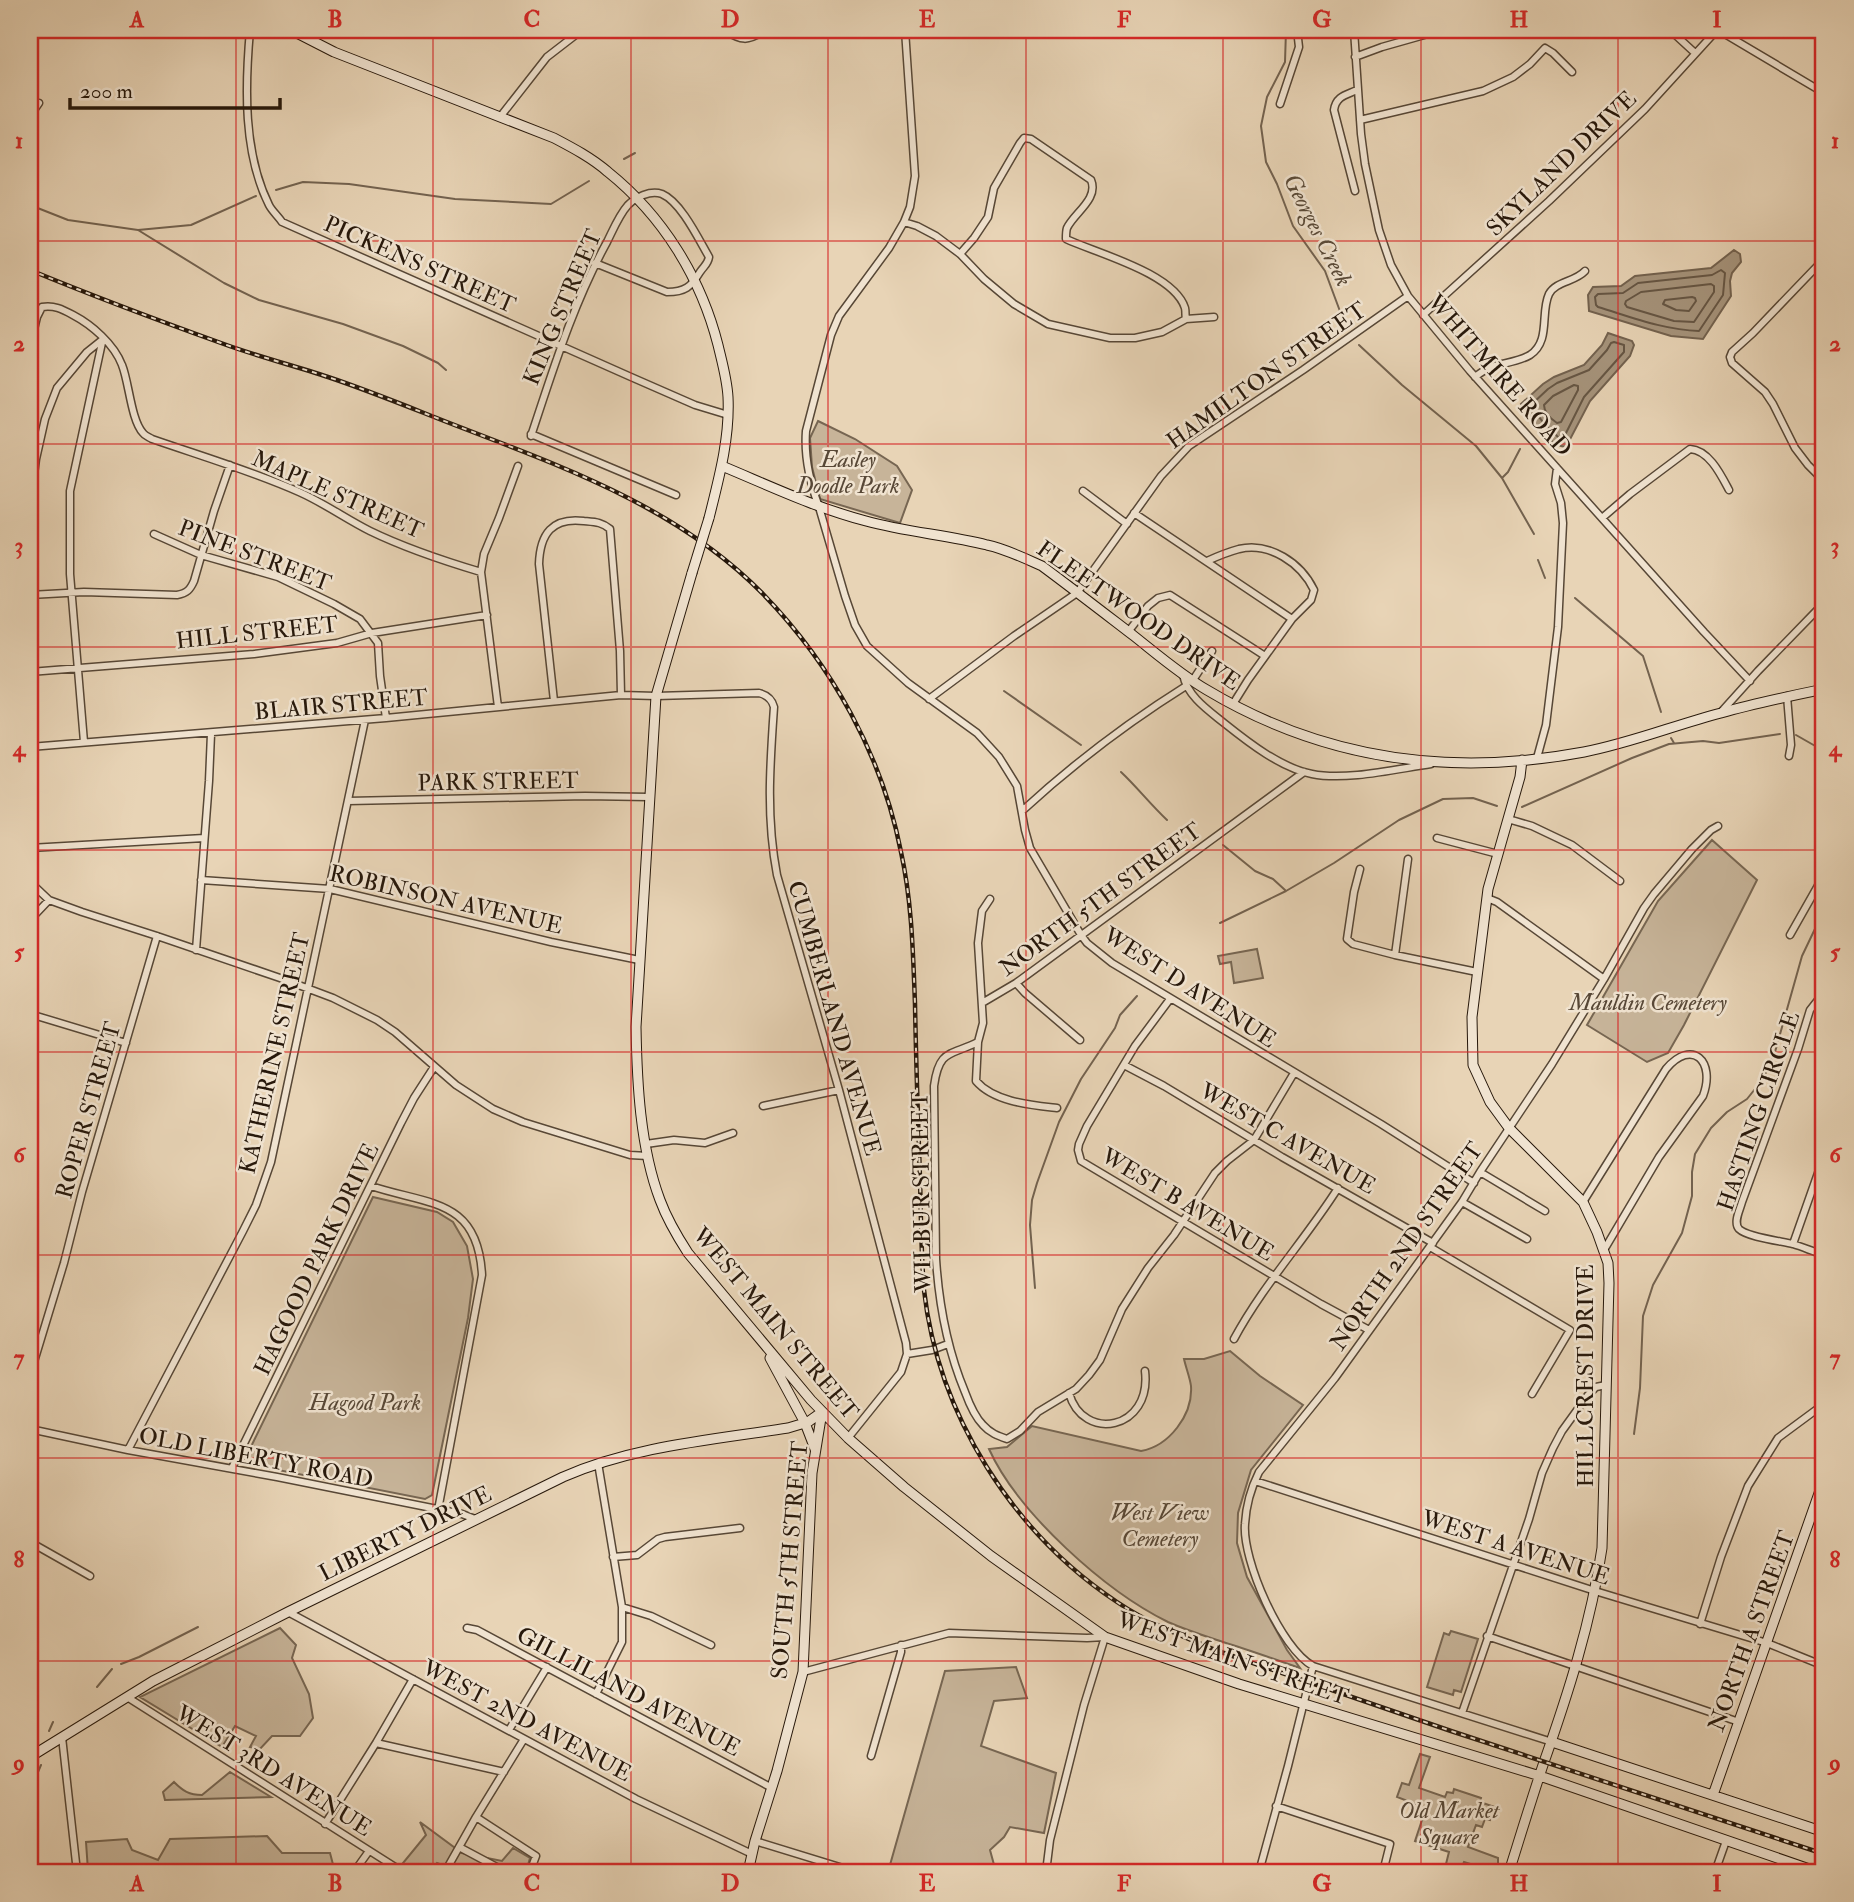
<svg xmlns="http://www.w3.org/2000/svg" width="1854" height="1902" viewBox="0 0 1854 1902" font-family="'IM FELL Double Pica',serif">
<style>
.green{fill:#c7b499;stroke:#776652;stroke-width:2}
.water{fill:#a6947c;stroke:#73624f;stroke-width:2}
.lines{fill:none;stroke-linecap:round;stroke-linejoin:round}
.shore{stroke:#665644;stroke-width:2}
.stream{stroke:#73624f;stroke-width:2}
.street-casing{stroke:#574736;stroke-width:9}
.secondary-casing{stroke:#27180b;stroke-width:11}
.street{stroke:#f0e3d0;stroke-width:6}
.secondary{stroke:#f0e3d0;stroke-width:9}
.rail-casing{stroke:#27180b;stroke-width:4.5}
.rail{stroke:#f0e3d0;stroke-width:2;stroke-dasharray:5;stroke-linecap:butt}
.secondary-bridge-casing{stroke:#27180b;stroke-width:11;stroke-linecap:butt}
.secondary-bridge{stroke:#f0e3d0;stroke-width:9}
.grid{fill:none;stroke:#d62828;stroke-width:2;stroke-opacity:0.55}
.labels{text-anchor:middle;stroke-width:5;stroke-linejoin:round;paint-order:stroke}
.street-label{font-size:23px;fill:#27180b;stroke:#f0e3d0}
.park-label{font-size:23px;font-style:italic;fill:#574736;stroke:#f0e3d0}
.water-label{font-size:24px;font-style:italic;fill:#5a4a38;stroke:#f0e3d0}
.neatline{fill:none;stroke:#d62828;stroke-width:2.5}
.grid-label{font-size:23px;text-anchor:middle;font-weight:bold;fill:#d62828}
</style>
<rect width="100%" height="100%" fill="#e8d4b6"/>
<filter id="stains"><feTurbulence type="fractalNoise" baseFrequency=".00286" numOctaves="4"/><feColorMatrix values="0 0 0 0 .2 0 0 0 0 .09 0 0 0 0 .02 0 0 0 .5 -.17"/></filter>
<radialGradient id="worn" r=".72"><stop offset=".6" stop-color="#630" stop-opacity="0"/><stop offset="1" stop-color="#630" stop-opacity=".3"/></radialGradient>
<path class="green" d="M818,421L855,439L897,466L912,490L900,523L820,499L812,467L810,438Z
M1712,840L1757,880L1684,1025L1668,1053L1647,1062L1587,1025L1658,901Z
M1257,949L1263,978L1234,983L1231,962L1220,964L1218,956Z
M373,1197L437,1212L453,1222L467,1246L473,1279L468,1318L432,1495L425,1499L243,1463Z
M1230,1351L1260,1376L1303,1405L1251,1470L1238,1513L1237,1543L1247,1577L1287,1650L1300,1668C1274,1659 1249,1650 1223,1642C1205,1636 1186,1630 1168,1622C1105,1591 1018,1513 989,1449L1007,1447L1032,1426L1141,1451C1169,1446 1193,1415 1191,1386C1190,1378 1186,1368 1184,1359H1204Z
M280,1628L296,1645L292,1658L309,1694L313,1718L300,1736H272L260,1749L250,1747L256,1736L235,1726L222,1747L140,1697Z
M1451,1631L1478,1639L1461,1692L1454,1690L1453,1695L1427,1687L1444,1633L1449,1635Z
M1016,1667L1027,1698L994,1701L981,1746L1056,1773L1044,1833L1010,1827L1004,1837L990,1850L996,1872H888L945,1671Z
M1420,1754L1430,1757L1419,1788L1445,1797L1447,1792L1453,1793L1454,1789L1481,1798L1480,1802L1495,1807L1490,1820L1485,1819L1482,1827L1476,1825L1468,1847L1498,1858V1865L1496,1872L1464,1862L1460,1872H1444L1449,1852L1415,1841L1424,1814L1420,1812L1418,1805L1397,1797L1402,1783L1409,1785Z
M230,1772L271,1797L165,1800L163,1792L174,1782C183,1791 189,1795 202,1795Z
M420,1822L462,1853L502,1861L513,1848L530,1858L526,1872H461L437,1863L431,1872H417L403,1863L426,1835Z
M267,1836L282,1853H330L335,1872H142L123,1867L88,1871L86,1842L127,1839L132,1850L158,1860L170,1839Z"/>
<path class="water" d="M1734,250L1740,254L1741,262L1732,273L1730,281L1731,296L1703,339L1671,336L1589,311L1588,295L1593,287L1621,286L1635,276L1711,268Z
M1608,333L1632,341L1634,345L1630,356L1590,401L1566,447C1546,445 1532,420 1521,404L1543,384L1554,377L1584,365L1602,345Z"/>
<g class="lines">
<path class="shore" d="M1721,270L1725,273L1723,295L1699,331C1664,330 1631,317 1598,307L1596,305L1595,297L1598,294L1623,293L1638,283L1712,275Z
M1711,284L1714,286V292L1694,322L1674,321L1627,307L1625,304L1626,301L1641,292Z
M1692,297L1695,298L1696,301L1689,311L1676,310L1663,304L1665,300Z
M1614,342L1624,345V352L1584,397L1564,437L1559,438C1549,428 1536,417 1532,404L1548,389L1557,383L1589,370L1607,350L1611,343Z
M1574,385L1578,386V390L1561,422L1557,423C1551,419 1544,412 1544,405L1553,396Z"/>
<path class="stream" d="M1286,30L1285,62L1267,97L1261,126L1266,162L1277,184L1293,226L1325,271L1344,322
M624,159L635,153
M276,190L303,182L349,184L455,199L551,204L589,181
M30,205L68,220L138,230L191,225L256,196
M138,230L224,283L259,300L343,324L403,346L438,363L446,370
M1359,345L1402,385L1476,446L1502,478L1534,534
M1503,477L1508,472L1520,449
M1538,560L1545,578
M1575,598L1643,656L1661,712
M1004,691L1081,745
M1796,735L1824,751
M1671,738L1674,743
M1121,772C1137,787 1150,804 1167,820
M1522,807L1632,758L1669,744L1703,741L1719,743L1780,734
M1223,845L1255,871L1273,879L1285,890
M1220,923L1286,891L1334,863L1399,820L1443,799L1473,798L1497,806
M1035,1288L1030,1225L1032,1200L1037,1183L1059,1122L1081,1079L1115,1028L1120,1015L1137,996
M1634,1434L1640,1388L1643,1316L1653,1285L1682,1233L1692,1196V1172L1695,1154L1711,1128L1727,1112L1747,1099L1763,1079L1775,1052L1802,956L1824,910
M121,1664L139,1657L198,1627
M97,1687L112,1669
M49,1731L53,1722
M30,1791L41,1765"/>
<g class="street-casing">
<path id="street" d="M250,30C245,86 243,153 269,205C272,211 278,216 282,222L631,377L695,405L728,415
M724,30C741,41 748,42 765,30
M905,30L915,176L910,207L904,222L889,248L839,316L831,335L806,431C804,458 810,483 819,507L845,596L855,625L867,646L908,683L977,733L999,757L1017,786L1025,830L1030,848L1081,935L1087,943L1112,963L1381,1124L1474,1183
M1354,30L1361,134L1365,164L1379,230L1391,265L1408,296L1470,371L1704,632L1750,681
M1670,30L1695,53
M1718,30L1824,93
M1355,57L1382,47L1442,30
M1280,104L1299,47L1297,30
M30,116L39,103
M500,117L547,57L582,30
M1360,120L1483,91L1513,77L1530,64L1545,48L1553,53L1572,72
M1355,191L1334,110C1336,96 1346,95 1357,90
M904,222L917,226L936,236L960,254L984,279L1014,304L1048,324L1110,338H1135L1162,332L1186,319L1214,317
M960,254L974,238L988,217L994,188L1020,143L1024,138L1031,139L1091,180C1099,199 1074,213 1067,228C1066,231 1066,236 1066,239C1096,253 1174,273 1185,308C1186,312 1185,316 1186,319
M1824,259L1753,333L1732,352L1730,357L1732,363L1765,392L1773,404L1795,448L1808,465L1824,481
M1423,315L1549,201L1645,109L1717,30
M30,346L37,317L42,307C54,305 62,309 73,315C92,325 114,344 122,365C129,382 131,420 143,433C145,436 149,437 152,439C201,456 252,471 299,492C324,503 346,519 370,531C405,548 444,561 481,572
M1475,377C1479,374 1484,370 1489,368C1502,363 1518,362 1530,355C1551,341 1540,313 1549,294C1556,281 1575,282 1585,271
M531,434L676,495
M531,436C553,370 573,304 607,242C613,230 619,215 628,205C636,197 650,190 662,194C681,202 699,240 709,257C708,264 704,266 700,272C691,287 685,292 667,292L595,263
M1083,491L1127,524
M1134,513L1292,619L1248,680L1233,704
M1602,518L1630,494L1690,449C1709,450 1721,475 1729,490
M154,534L201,555L278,577L334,604L360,619L378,643L380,676L386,718
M1207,561C1218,556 1228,552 1239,549C1270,542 1301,563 1314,590L1311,600L1292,619
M30,595L84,592L177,595C187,593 190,590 194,581L214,511L230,465
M35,595L30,527L31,498L36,459L45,419L57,388L87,352L102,340
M1128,632L1148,606L1158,598L1170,595L1265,656
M30,672L254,654L337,643L372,633L487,615
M1183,675C1188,697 1208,710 1224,723C1249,743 1281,768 1312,774C1346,781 1396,769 1431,764
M1193,680L1212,651
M1787,696L1791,745L1789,756
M929,699L1014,636L1077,593L1161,476L1189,446L1303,370L1408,296
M554,701L539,564C540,534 552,517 584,521C595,522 602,522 610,529L620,651L621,695
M498,707L481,572L484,554L499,518L518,466
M1722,711L1758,671L1824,603
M84,742L70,574V491L103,338
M30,747L386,718L621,695L656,696L759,693C767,695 772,699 774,707C770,764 766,818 777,875L839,1090L906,1343L907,1354L901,1372L848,1438
M1537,758L1546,725L1558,627L1563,523L1561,503L1555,484L1557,468
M348,801L585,796L649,797
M1022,811C1072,765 1127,723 1186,686
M1508,819L1532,826L1572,845L1620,881
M1437,838L1498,854
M30,848L204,838
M1360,869L1354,892L1347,939L1353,944L1395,955L1477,972
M201,880L330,889L551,942L639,960
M30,882L49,900L82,912L157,936L280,978L333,998L377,1020L395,1032L456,1085L493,1109L523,1122L630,1155L648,1156
M1487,898L1497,902L1604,979
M990,899L982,911L978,943L983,1023L978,1042C950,1056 939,1049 934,1086L936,1259C939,1305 947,1349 965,1392C969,1403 975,1417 983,1425C990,1433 998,1436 1007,1439L1020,1431L1038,1412L1076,1389L1089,1375L1100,1360L1122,1309L1148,1268L1174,1235L1215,1173L1227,1161L1254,1140L1294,1073
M30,920L49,900
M1790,935L1824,875
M196,950L209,781L211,734
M1395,955L1408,859
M1016,983L1025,993L1080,1040
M1824,996H1821L1810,1010L1798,1049L1742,1202C1740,1210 1733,1222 1739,1229C1747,1237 1780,1241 1793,1244C1803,1247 1814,1252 1824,1255
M1170,999L1135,1046L1087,1126L1079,1144L1078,1150L1081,1161L1321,1304L1369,1330
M982,1003L1016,983L1304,772
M30,1014L126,1043
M978,1042L976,1081C994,1102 1031,1105 1057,1108
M1124,1065L1164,1086L1282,1157L1433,1243
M763,1106L839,1090
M646,1144L674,1140L705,1143L733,1133
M1480,1172L1545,1211
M371,1186C428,1205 478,1198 482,1275L438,1510
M1462,1202L1527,1239
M1583,1202L1666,1069C1692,1038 1716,1061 1703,1096L1659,1157L1604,1250
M1793,1244L1824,1156
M1430,1247L1570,1330L1532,1394
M1234,1339C1263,1285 1305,1240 1338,1188
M907,1354L932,1350L948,1344
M30,1375L64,1263L82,1192L157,936
M1069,1393C1083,1443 1152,1430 1145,1371
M30,1429L128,1450L277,1477L462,1514L475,1519
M128,1450L243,1231L256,1205L271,1162L365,720
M232,1468L401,1123L414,1098L434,1067
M1255,1481L1595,1591L1767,1643L1824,1666
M30,1542L90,1576
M613,1557L637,1555L658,1539L665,1537L740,1528
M622,1607L651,1616L711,1645
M288,1612L636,1799L752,1854
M1700,1624L1721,1557L1748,1486L1778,1438L1824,1404
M467,1628L477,1630L772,1788
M1487,1636L1739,1722
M803,1672L949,1633L1087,1638L1105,1637L1084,1705L1050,1840L1046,1872
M596,1694L622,1642V1607L598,1463
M127,1697L403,1872
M1462,1713L1529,1519L1542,1473L1553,1448L1562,1431L1588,1395L1596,1387L1606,1385
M509,1730L547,1667
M62,1737L77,1872
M1552,1742L1313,1666C1281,1649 1242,1560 1245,1524C1246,1506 1251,1488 1259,1472L1335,1378L1462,1202L1480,1172L1552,1064L1604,979L1644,908L1654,894L1692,849L1711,830L1718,826
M376,1743L504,1772
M871,1756L901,1652V1645
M1276,1806L1390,1844L1383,1872
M476,1817L536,1856L530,1872
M325,1824L376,1743L413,1679
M1817,1830L1824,1817
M755,1841L856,1872
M459,1847L506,1872
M354,1872L369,1851
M445,1872L476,1817L524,1739
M1259,1872L1288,1766L1313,1666
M1715,1872L1726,1841"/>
</g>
<g class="secondary-casing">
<path id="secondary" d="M291,30L334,52L554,138C573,148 592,158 608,172C663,216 701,278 718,345C722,362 727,379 728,397C730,438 719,478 709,518
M722,466C770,486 816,508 866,521C906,532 947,535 987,545C1006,549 1024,558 1042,566C1073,589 1104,613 1134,636C1158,655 1181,675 1207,690C1324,760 1451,777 1584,752C1631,743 1675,725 1721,713C1755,703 1790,696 1824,689
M692,573L656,696L636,1027C637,1083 640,1147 660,1200C667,1219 677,1236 688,1253L811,1400L848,1438L904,1487L991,1556L1105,1637L1239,1684L1540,1776L1818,1872
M770,1358L805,1423L815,1449
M1552,1742L1824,1832
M30,1757L153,1681L288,1612L563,1477C634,1446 712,1440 788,1428L808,1422L822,1412
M1713,1795L1824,1479
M748,1872L755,1841L777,1771L803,1672L812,1473L822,1412
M1509,1872C1520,1837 1531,1801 1543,1765C1568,1694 1591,1623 1602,1548L1609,1283L1608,1263L1597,1232L1583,1202L1509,1128L1490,1102L1473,1065L1472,1017L1488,889L1520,777L1522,760"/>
</g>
<use href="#street" class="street"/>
<use href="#secondary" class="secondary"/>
<g class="rail-casing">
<path id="rail" d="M30,270C93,296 157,320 221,343C256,356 292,365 328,377C370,391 411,408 452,424C563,467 678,507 763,594C832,665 882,755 901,852C912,902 913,953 915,1004C916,1062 918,1120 920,1178C921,1215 921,1253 924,1290C938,1415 1013,1533 1117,1602C1148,1623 1184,1637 1218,1651L1451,1731L1824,1854"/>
</g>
<use href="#rail" class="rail"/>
<g class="secondary-bridge-casing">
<path id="secondary-bridge" d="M692,573L709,518"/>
</g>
<use href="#secondary-bridge" class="secondary-bridge"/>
</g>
<path class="grid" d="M236,30V1872M433,30V1872M631,30V1872M828,30V1872M1026,30V1872M1223,30V1872M1421,30V1872M1618,30V1872M30,241H1824M30,444H1824M30,647H1824M30,850H1824M30,1052H1824M30,1255H1824M30,1458H1824M30,1661H1824"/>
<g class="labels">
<g class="street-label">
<text transform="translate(1561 163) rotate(-44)" y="8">SKYLAND DRIVE</text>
<text transform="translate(420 264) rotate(24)" y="8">PICKENS STREET</text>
<text transform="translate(562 307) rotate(-67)" y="8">KING STREET</text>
<text transform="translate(1266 375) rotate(-35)" y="8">HAMILTON STREET</text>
<text transform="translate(1500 375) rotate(49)" y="8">WHITMIRE ROAD</text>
<text transform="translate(338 494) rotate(24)" y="8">MAPLE STREET</text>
<text transform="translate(255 555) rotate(21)" y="8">PINE STREET</text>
<text transform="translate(1139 615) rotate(35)" y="8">FLEETWOOD DRIVE</text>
<text transform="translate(257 632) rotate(-6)" y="8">HILL STREET</text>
<text transform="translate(341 704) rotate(-5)" y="8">BLAIR STREET</text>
<text transform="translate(498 781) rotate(-1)" y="8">PARK STREET</text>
<text transform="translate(446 899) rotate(13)" y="8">ROBINSON AVENUE</text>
<text transform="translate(1100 899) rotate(-36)" y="8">NORTH 5TH STREET</text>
<text transform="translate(1190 987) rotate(33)" y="8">WEST D AVENUE</text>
<text transform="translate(835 1018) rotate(74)" y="8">CUMBERLAND AVENUE</text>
<text transform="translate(274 1053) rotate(-77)" y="8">KATHERINE STREET</text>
<text transform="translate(88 1110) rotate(-74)" y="8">ROPER STREET</text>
<text transform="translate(1758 1111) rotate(-71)" y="8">HASTING CIRCLE</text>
<text transform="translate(1288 1138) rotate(30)" y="8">WEST C AVENUE</text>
<text transform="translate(921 1192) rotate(-91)" y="8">WILBUR STREET</text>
<text transform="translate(1188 1204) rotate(31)" y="8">WEST B AVENUE</text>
<text transform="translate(1406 1246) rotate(-55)" y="8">NORTH 2ND STREET</text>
<text transform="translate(316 1259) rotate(-64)" y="8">HAGOOD PARK DRIVE</text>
<text transform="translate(776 1323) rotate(50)" y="8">WEST MAIN STREET</text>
<text transform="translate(1585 1376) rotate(-90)" y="8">HILLCREST DRIVE</text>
<text transform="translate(256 1457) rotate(11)" y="8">OLD LIBERTY ROAD</text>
<text transform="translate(405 1533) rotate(-26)" y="8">LIBERTY DRIVE</text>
<text transform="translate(1516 1547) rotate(18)" y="8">WEST A AVENUE</text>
<text transform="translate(789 1560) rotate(-85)" y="8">SOUTH 5TH STREET</text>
<text transform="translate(1751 1631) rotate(-70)" y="8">NORTH A STREET</text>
<text transform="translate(1233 1658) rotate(19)" y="8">WEST MAIN STREET</text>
<text transform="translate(629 1691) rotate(28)" y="8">GILLILAND AVENUE</text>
<text transform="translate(527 1720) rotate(28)" y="8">WEST 2ND AVENUE</text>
<text transform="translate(274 1770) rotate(32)" y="8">WEST 3RD AVENUE</text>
</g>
<g class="park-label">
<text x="848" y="467">Easley<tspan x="848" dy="26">Doodle Park</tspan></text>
<text x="1648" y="1010">Mauldin Cemetery</text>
<text x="365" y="1410">Hagood Park</text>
<text x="1160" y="1520">West View<tspan x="1160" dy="26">Cemetery</tspan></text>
<text x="1449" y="1818">Old Market<tspan x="1449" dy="26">Square</tspan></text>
</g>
<g class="water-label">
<text transform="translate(1318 230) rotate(63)" y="8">Georges Creek</text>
</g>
</g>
<rect width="1854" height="1902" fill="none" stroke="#e8d4b6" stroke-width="77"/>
<path d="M70 98v10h210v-10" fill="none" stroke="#27180b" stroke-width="3.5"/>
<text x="80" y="98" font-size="21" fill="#27180b" stroke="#f0e3d0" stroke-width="5" paint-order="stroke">200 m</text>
<rect x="38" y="38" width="1777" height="1826" class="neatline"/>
<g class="grid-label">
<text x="137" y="27">A</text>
<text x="335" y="27">B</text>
<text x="532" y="27">C</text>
<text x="730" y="27">D</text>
<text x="927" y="27">E</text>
<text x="1124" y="27">F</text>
<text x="1322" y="27">G</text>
<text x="1519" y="27">H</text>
<text x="1717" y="27">I</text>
<text x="19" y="148">1</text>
<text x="1835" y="148">1</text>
<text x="19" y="351">2</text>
<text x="1835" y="351">2</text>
<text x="19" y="553">3</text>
<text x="1835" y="553">3</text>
<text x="19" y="756">4</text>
<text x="1835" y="756">4</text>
<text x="19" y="959">5</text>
<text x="1835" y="959">5</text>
<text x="19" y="1162">6</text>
<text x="1835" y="1162">6</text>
<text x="19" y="1365">7</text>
<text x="1835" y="1365">7</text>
<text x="19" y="1567">8</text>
<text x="1835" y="1567">8</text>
<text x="19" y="1770">9</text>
<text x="1835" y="1770">9</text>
<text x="137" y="1891">A</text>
<text x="335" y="1891">B</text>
<text x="532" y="1891">C</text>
<text x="730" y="1891">D</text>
<text x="927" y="1891">E</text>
<text x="1124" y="1891">F</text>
<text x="1322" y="1891">G</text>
<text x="1519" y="1891">H</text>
<text x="1717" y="1891">I</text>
</g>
<rect width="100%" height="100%" filter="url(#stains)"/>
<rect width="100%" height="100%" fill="url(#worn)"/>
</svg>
